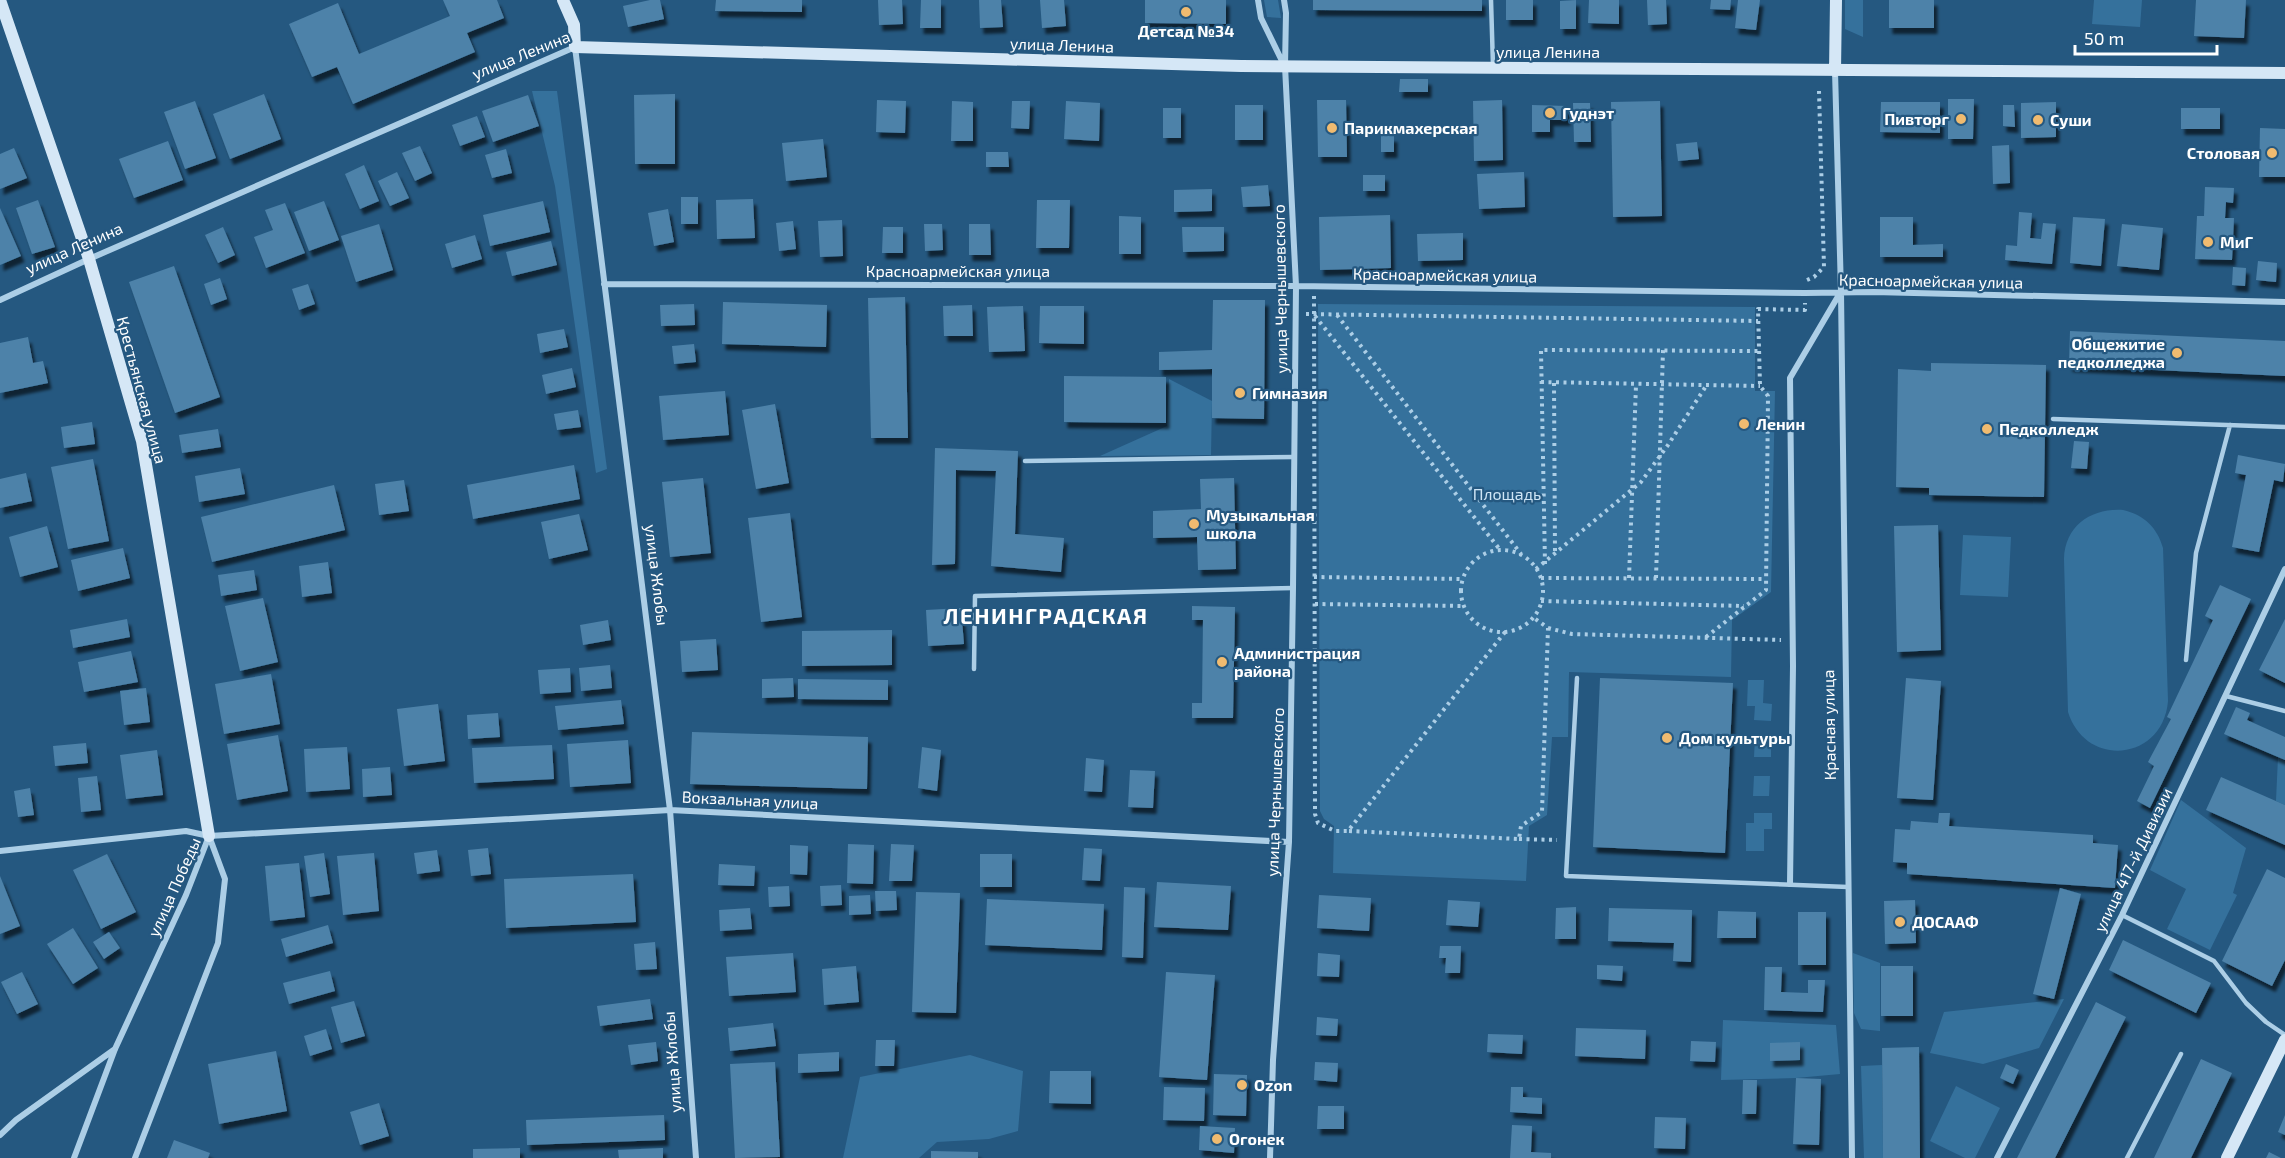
<svg xmlns="http://www.w3.org/2000/svg" width="2285" height="1158" viewBox="0 0 2285 1158" font-family="'Exo 2',sans-serif">
<style>
.green{fill:#35719c}
.building{fill:#4d82a9;filter:url(#shadow)}
.lines{fill:none;stroke-linecap:round;stroke-linejoin:round}
.path{stroke:#accee6;stroke-width:4;stroke-dasharray:3 4.5;stroke-linecap:butt}
.lane{stroke:#accee6;stroke-width:4.5}
.street{stroke:#accee6;stroke-width:6}
.secondary{stroke:#d5e7f6;stroke-width:12}
.poi-dot{fill:#f0bb70;stroke:#255880;stroke-width:2}
.labels{text-anchor:middle;stroke-width:4.5;stroke-linejoin:round;paint-order:stroke}
.poi-label{font-size:16px;font-weight:bold;fill:#fff;stroke:#255880;text-anchor:start}
.street-label{font-size:16px;fill:#fff;stroke:#255880}
.park-label{font-size:16px;fill:#cfe5f5;stroke:#255880}
.district-label{font-size:22px;font-weight:bold;letter-spacing:1.5px;fill:#fff;stroke:#255880}
</style>
<defs>
<filter id="shadow"><feDropShadow dx="3.5" dy="6" stdDeviation="1.5" flood-color="#0009"/></filter>
</defs>
<rect width="100%" height="100%" fill="#255880"/>
<path class="green" d="M1264,0H1278L1281,18L1267,17Z
M1845,0H1863V37L1845,29Z
M2094,0H2142L2140,27L2092,24Z
M532,91H557L607,469L596,473L555,186Z
M1318,304L1755,307V391H1775L1771,592L1732,620L1731,677L1569,672L1568,737H1552L1547,815L1529,826L1526,881L1333,873L1334,826L1324,819L1320,811Z
M1169,379L1212,401L1211,455L1100,456L1167,426Z
M2123,510C2144,515 2157,527 2163,548L2168,701C2163,761 2086,769 2068,712L2064,559C2065,525 2092,508 2123,510Z
M1963,535L2011,537L2008,597L1960,595Z
M1748,680H1764L1763,703L1772,704L1771,721L1754,720L1755,706H1747Z
M1755,737L1771,738V757H1754Z
M2278,757L2285,761V805L2276,801Z
M1754,776H1770L1769,796H1753Z
M2181,800L2246,848L2233,893L2237,895L2210,950L2167,929L2186,889L2150,870Z
M1754,813H1772V829H1764V851H1746V823H1754Z
M1853,953L1880,963V1031L1861,1029L1854,1013Z
M2064,999L2039,1048L1983,1064L1930,1053L1944,1012Z
M1723,1020L1836,1025L1840,1074L1796,1078L1721,1080Z
M970,1055L1023,1071L1018,1131L989,1139L937,1142L919,1158H843L860,1077Z
M1882,1065L1883,1158H1864L1861,1066Z
M1956,1086L2000,1108L1975,1158H1965L1930,1141Z"/>
<path class="building" d="M443,0H497L504,18L467,33L475,52L353,104L337,67L312,77L289,24L338,3L359,54L450,16Z
M650,0H660L664,19L628,27L623,6Z
M716,0H802V12L715,11Z
M878,0H902L903,24L879,25Z
M921,0H941V28H920Z
M979,0H1001L1003,27L980,28Z
M1040,0H1064L1066,26L1042,28Z
M1145,0H1226V24L1145,23Z
M1313,0H1482V11L1313,10Z
M1506,0H1533V20H1506Z
M1576,0V29H1560V1Z
M1589,0H1619V24L1588,23Z
M1647,0H1666L1667,24L1648,25Z
M1711,0H1731L1730,10L1710,9Z
M1738,0H1760L1756,30L1735,28Z
M1889,0H1934V28H1889Z
M2196,0H2246L2244,38L2194,36Z
M1400,79H1428V92H1399Z
M264,94L281,139L230,159L213,114Z
M675,94V164H635L634,95Z
M528,95L539,126L493,142L482,111Z
M1948,99H1974L1973,139H1948Z
M877,100L906,101L905,133L876,132Z
M1317,100H1346L1347,157H1318Z
M1502,100L1503,160L1474,161L1473,101Z
M195,101L216,158L185,169L164,112Z
M952,101L973,102V141H951Z
M1012,101H1030L1029,129L1011,128Z
M1066,101L1100,103L1099,141L1064,139Z
M1660,101L1662,216L1613,217L1611,102Z
M1881,102H1940V133L1880,132Z
M2056,102V137L2021,138V103Z
M1573,103H1590L1591,142H1574Z
M1235,105H1263V140H1235Z
M1532,105L1567,106V120H1550V132H1532Z
M2003,105H2014L2015,127L2003,126Z
M1163,108H1181V138H1163Z
M2181,108H2220V129H2181Z
M477,116L485,137L460,146L452,125Z
M2260,128L2285,129V177H2259Z
M1381,136H1394V152H1381Z
M823,139L827,177L786,181L782,143Z
M168,141L183,180L134,198L119,159Z
M1697,142L1699,159L1678,161L1676,144Z
M2009,145L2010,183L1993,184L1992,146Z
M420,146L432,173L415,181L402,153Z
M14,148L27,178L0,189V154Z
M506,149L512,173L492,178L485,155Z
M986,152H1008L1009,167H986Z
M364,165L379,201L360,209L345,174Z
M397,172L409,198L390,206L378,181Z
M1524,172L1525,207L1479,209L1477,174Z
M1363,175H1385V191H1363Z
M1268,185L1270,206L1243,207L1241,187Z
M2205,187L2234,188L2233,203L2226,202L2225,218H2234L2232,260L2195,259L2197,216H2204Z
M1212,189V211L1174,212V190Z
M681,197H698V224H681Z
M753,199L755,238L717,239L716,200Z
M38,200L55,247L32,254L16,208Z
M1037,200H1070L1069,248H1036Z
M324,201L339,240L309,251L294,212Z
M543,201L550,232L490,246L483,215Z
M285,203L305,253L266,268L254,237L273,230L265,210Z
M0,208L21,256L0,265Z
M668,209L674,242L654,246L648,213Z
M2019,212L2032,213L2030,238L2041,239L2043,223L2056,224L2052,264L2005,260L2006,245L2017,246Z
M1390,215L1391,268L1320,270L1319,217Z
M1119,216L1141,217V254H1119Z
M1880,217H1913V245L1943,244V257H1880Z
M2073,217L2105,219L2101,266L2070,263Z
M842,220L843,256L820,257L818,221Z
M793,221L796,249L779,251L776,223Z
M379,224L393,270L356,282L341,236Z
M924,224H942L943,250L925,251Z
M969,224H990L991,255H969Z
M2122,224L2163,228L2159,270L2117,266Z
M223,227L235,255L218,263L205,235Z
M883,227H903V253H882Z
M1182,227H1224V251L1183,252Z
M1463,233V260L1418,261L1417,234Z
M475,235L482,259L452,268L445,244Z
M551,241L557,265L512,276L506,252Z
M2258,261L2277,263L2276,282L2256,280Z
M174,266L220,397L175,413L129,282Z
M2233,267L2246,268L2245,286L2232,285Z
M220,278L227,299L211,305L204,284Z
M308,284L315,304L299,310L292,289Z
M905,297L908,438H871L868,298Z
M1213,300H1265L1264,419L1212,418V369L1159,370V352L1212,350Z
M723,302L827,305L826,347L722,344Z
M694,304L695,325L661,326L660,305Z
M972,305L973,336H944L943,306Z
M1023,306L1025,351L989,352L987,307Z
M1040,306H1084V344L1039,343Z
M564,329L568,347L540,353L537,334Z
M2070,331L2285,341V376L2069,366Z
M28,337L33,363L43,361L48,383L0,393V343Z
M694,344L696,362L674,364L672,346Z
M1931,363L2046,365L2044,497L1929,495V488L1896,487L1898,369L1931,371Z
M572,368L576,387L546,394L542,375Z
M1064,376L1166,377V423L1064,422Z
M725,391L729,435L663,440L659,396Z
M775,404L789,483L756,489L742,410Z
M578,410L581,427L557,430L554,414Z
M92,422L95,444L64,448L61,427Z
M218,429L221,447L182,453L179,435Z
M2074,441L2089,442L2087,469L2071,468Z
M935,448L1018,451L1015,534L1064,538L1061,572L991,566L996,471L956,470L955,564L932,565Z
M2238,455L2285,464L2283,482L2274,480L2259,552L2232,547L2246,475L2235,473Z
M93,459L109,541L68,549L51,467Z
M574,465L580,499L473,519L467,485Z
M240,468L245,494L199,502L195,476Z
M26,473L32,501L0,508V479Z
M703,478L711,553L670,557L662,482Z
M1234,478L1236,569L1198,570L1197,537L1153,538V511L1201,509L1200,479Z
M404,480L409,511L379,515L375,484Z
M334,485L345,530L212,562L201,517Z
M790,513L802,617L761,622L748,518Z
M579,514L588,550L549,559L541,522Z
M1938,525L1941,650L1897,652L1894,526Z
M47,526L58,567L20,577L9,537Z
M123,548L130,578L78,591L71,560Z
M328,562L332,593L302,597L299,566Z
M254,570L257,590L221,596L218,575Z
M2220,585L2251,599L2150,808L2137,801L2154,766L2148,762L2171,719L2167,717L2213,620L2205,616Z
M263,598L278,662L240,671L225,606Z
M1192,606L1235,607L1233,718H1192V703H1202L1203,620H1192Z
M961,608L964,644L928,646L926,610Z
M127,619L130,637L73,648L70,630Z
M2285,619V683L2259,670Z
M608,620L611,640L583,645L580,625Z
M892,630V665L802,666V631Z
M716,639L718,670L682,672L680,641Z
M131,651L138,682L84,692L78,662Z
M610,665L612,688L581,691L579,668Z
M570,668L571,692L540,694L538,670Z
M271,674L280,724L224,734L215,684Z
M793,678L794,697L762,698V679Z
M1600,678L1733,683L1725,853L1593,847Z
M1906,678L1941,681L1933,800L1897,798Z
M798,679L888,680V700L798,699Z
M146,688L150,722L124,725L120,691Z
M621,700L624,724L558,730L555,706Z
M438,704L445,761L404,766L397,709Z
M2236,707L2250,713L2247,720L2285,737V760L2224,734Z
M498,713L500,737L468,739L467,715Z
M692,732L868,737L867,789L690,784Z
M278,735L288,791L237,800L227,744Z
M628,740L631,783L570,787L567,744Z
M86,743L88,763L55,766L53,746Z
M552,745L554,779L474,783L472,748Z
M347,747L350,789L306,792L304,749Z
M922,747L941,750L937,791L918,788Z
M157,750L163,795L126,799L120,755Z
M1086,758L1104,760L1102,792L1084,791Z
M390,767L392,795L363,797L362,769Z
M1130,770L1155,771L1153,808L1128,807Z
M97,776L101,810L81,812L78,778Z
M2221,777L2285,805V845L2206,810Z
M30,788L34,815L18,817L14,791Z
M1939,813H1950L1949,826L2093,835V843L2118,845L2115,888L1907,874V863L1893,862L1895,829L1910,830L1911,821L1938,823Z
M848,844L874,845L873,884L847,883Z
M891,844L914,845L912,881H889Z
M790,845L808,846L807,875L790,874Z
M488,848L491,874L471,876L468,850Z
M1084,848L1102,849L1100,881L1082,880Z
M437,850L440,871L417,874L414,853Z
M324,853L330,894L310,897L304,856Z
M374,853L379,911L343,915L337,856Z
M107,854L136,912L101,929L73,870Z
M980,854H1012V887H980Z
M299,863L305,917L270,921L265,866Z
M719,864L755,866L754,886L718,885Z
M2267,869L2285,878V960L2272,986L2222,961Z
M633,874L636,922L506,928L504,879Z
M0,876L20,926L0,934Z
M1157,882L1231,886L1228,930L1154,927Z
M841,885L842,905L821,906L820,886Z
M789,886L790,906L769,907L768,887Z
M1124,887L1145,888L1143,958L1122,957Z
M2060,888L2081,894L2054,999L2033,994Z
M875,891H896L897,910L876,911Z
M916,892L960,893L956,1013L912,1012Z
M870,895L871,914L849,915V896Z
M1319,895L1371,898L1369,931L1317,928Z
M987,899L1104,904L1102,950L985,945Z
M1448,900L1480,902L1478,927L1446,925Z
M1915,900L1916,943L1885,944L1884,901Z
M1576,907V939H1555L1556,908Z
M750,908L752,929L720,931L719,910Z
M1609,908L1692,910L1691,962L1673,961L1674,943L1608,941Z
M1718,911L1756,912V938H1717Z
M1798,912H1826V965H1798Z
M328,925L333,943L286,957L281,939Z
M73,928L98,968L73,984L47,944Z
M109,932L120,948L104,959L93,942Z
M2123,940L2211,983L2196,1013L2109,970Z
M655,942L657,969L636,970L634,944Z
M1440,946H1461L1460,973H1445L1446,958H1439Z
M793,953L796,992L729,996L726,957Z
M1318,953L1340,955L1339,977L1317,976Z
M1597,965L1623,966L1622,981L1597,979Z
M856,966L859,1002L824,1005L822,969Z
M1881,966H1913V1016H1881Z
M1765,967H1782L1781,992L1808,993V980H1825L1823,1012L1764,1010Z
M330,971L335,991L289,1004L283,983Z
M22,972L38,1004L17,1014L1,982Z
M1166,972L1215,975L1207,1080L1159,1077Z
M650,999L653,1019L600,1026L597,1006Z
M354,1001L365,1036L341,1043L331,1007Z
M2096,1002L2126,1017L2055,1158H2017Z
M1317,1017L1338,1019L1337,1036L1316,1035Z
M773,1023L776,1046L730,1051L728,1028Z
M1576,1028L1646,1030L1645,1059L1575,1056Z
M326,1029L332,1049L310,1056L304,1036Z
M1488,1034L1523,1035L1522,1054L1487,1052Z
M876,1040H895L894,1066H875Z
M1691,1041L1716,1042L1715,1062L1690,1061Z
M656,1042L658,1061L631,1065L628,1045Z
M1800,1042V1060L1770,1061V1043Z
M1919,1047L1920,1158H1883L1882,1048Z
M276,1051L287,1111L219,1124L208,1064Z
M839,1052V1071L798,1073V1054Z
M2201,1059L2232,1073L2191,1158H2154Z
M775,1062L780,1157L735,1158L730,1064Z
M1315,1062L1338,1063L1337,1082L1314,1080Z
M2006,1064L2019,1070L2013,1084L2000,1078Z
M1050,1071H1091V1104L1049,1103Z
M1214,1074L1247,1075L1246,1116L1213,1115Z
M1796,1078L1821,1079L1819,1145L1793,1144Z
M1743,1080H1757L1756,1114H1742Z
M1164,1087L1205,1088L1204,1121L1163,1120Z
M1511,1087H1523V1097L1542,1098V1114L1510,1112Z
M379,1103L389,1136L360,1145L350,1112Z
M1318,1106H1344V1129H1317Z
M664,1115L665,1140L527,1145L526,1120Z
M2285,1115V1135L2278,1132Z
M1655,1117L1686,1118L1685,1149L1654,1148Z
M1512,1125L1532,1126L1531,1152L1551,1153V1158H1510Z
M1200,1126L1235,1128L1234,1153L1199,1150Z
M174,1140L210,1153L208,1158H167Z
M520,1148V1158H473V1149Z
M663,1148V1158H619L618,1150Z
M931,1151L978,1152V1158H931Z
M2269,1152L2281,1158H2266Z"/>
<g class="lines">
<path class="path" d="M1807,280L1814,277L1824,267L1819,91
M1314,296L1315,814L1318,823L1335,831H1348L1505,632
M1306,314L1758,321
M1337,315L1521,554
M1315,316L1501,551
M1541,382L1760,386
M1554,383L1555,554
M1461 591a41 41 0 1 1 82 0a41 41 0 1 1-82 0Z
M1545,564L1541,350L1759,351
M1536,569L1641,482L1668,445L1706,386
M1314,577L1463,579
M1541,578L1766,579
M1629,578L1636,385
M1656,578L1663,350
M1541,601L1744,606
M1315,604L1463,606
M1548,628L1572,634L1781,640
M1706,637L1766,590L1768,396L1760,386L1758,309L1805,310V303
M1349,831L1519,839L1521,826L1542,812L1548,628L1534,618
M1519,839L1557,840"/>
<path class="lane" d="M1491,0L1493,66
M2053,419L2285,427
M1025,461L1294,457
M2186,660L2196,553L2230,425
M974,669L975,596L1293,588
M1577,678L1566,876L1848,887
M2226,696L2285,711
M2122,915L2214,961L2246,1003L2266,1022L2285,1035
M2127,1158L2181,1054"/>
<path class="street" d="M1258,0L1261,18L1283,63
M1835,71L1841,292L1852,1158
M604,284L1296,286L1805,293L1874,292L2285,302
M0,300L89,259L575,47L670,810L696,1158
M0,851L186,831L209,836L670,810L1289,842
M1790,884L1793,666L1790,378L1840,293
M0,1135L16,1120L115,1049
M74,1158L115,1049L186,895L209,836
M135,1158L218,943L225,879L209,836
M1270,1158L1273,1060L1289,842L1293,588L1296,286L1285,66L1286,13L1284,0
M1997,1158L2122,915L2285,569"/>
<path class="secondary" d="M0,0L89,259L142,441L209,836
M563,0L574,25L575,47L1241,66L2285,73
M1835,71L1836,0
M2227,1158L2285,1040"/>
</g>
<g class="poi-dot">
<circle cx="1186" cy="12" r="6"/>
<circle cx="1550" cy="113" r="6"/>
<circle cx="1961" cy="119" r="6"/>
<circle cx="2038" cy="120" r="6"/>
<circle cx="1332" cy="128" r="6"/>
<circle cx="2272" cy="153" r="6"/>
<circle cx="2208" cy="242" r="6"/>
<circle cx="2177" cy="353" r="6"/>
<circle cx="1240" cy="393" r="6"/>
<circle cx="1744" cy="424" r="6"/>
<circle cx="1987" cy="429" r="6"/>
<circle cx="1194" cy="524" r="6"/>
<circle cx="1222" cy="662" r="6"/>
<circle cx="1667" cy="738" r="6"/>
<circle cx="1900" cy="922" r="6"/>
<circle cx="1242" cy="1085" r="6"/>
<circle cx="1217" cy="1139" r="6"/>
</g>
<g class="labels">
<g class="poi-label">
<text x="1186" y="37" text-anchor="middle">Детсад №34</text>
<text x="1562" y="119">Гуднэт</text>
<text x="1949" y="125" text-anchor="end">Пивторг</text>
<text x="2050" y="126">Суши</text>
<text x="1344" y="134">Парикмахерская</text>
<text x="2260" y="159" text-anchor="end">Столовая</text>
<text x="2220" y="248">МиГ</text>
<text x="2165" y="350" text-anchor="end">Общежитие<tspan x="2165" dy="18">педколледжа</tspan></text>
<text x="1252" y="399">Гимназия</text>
<text x="1756" y="430">Ленин</text>
<text x="1999" y="435">Педколледж</text>
<text x="1206" y="521">Музыкальная<tspan x="1206" dy="18">школа</tspan></text>
<text x="1234" y="659">Администрация<tspan x="1234" dy="18">района</tspan></text>
<text x="1679" y="744">Дом культуры</text>
<text x="1912" y="928">ДОСААФ</text>
<text x="1254" y="1091">Ozon</text>
<text x="1229" y="1145">Огонек</text>
</g>
<g class="street-label">
<text transform="translate(1062 45) rotate(2)" y="6">улица Ленина</text>
<text x="1548" y="58">улица Ленина</text>
<text transform="translate(521 55) rotate(-22)" y="6">улица Ленина</text>
<text transform="translate(74 248) rotate(-24)" y="6">улица Ленина</text>
<text x="958" y="277">Красноармейская улица</text>
<text transform="translate(1445 275) rotate(1)" y="6">Красноармейская улица</text>
<text transform="translate(1931 281) rotate(1)" y="6">Красноармейская улица</text>
<text transform="translate(1280 289) rotate(-91)" y="6">улица Чернышевского</text>
<text transform="translate(142 390) rotate(75)" y="6">Крестьянская улица</text>
<text transform="translate(657 575) rotate(83)" y="6">улица Жлобы</text>
<text transform="translate(1829 725) rotate(-91)" y="6">Красная улица</text>
<text transform="translate(1275 792) rotate(-88)" y="6">улица Чернышевского</text>
<text transform="translate(750 800) rotate(3)" y="6">Вокзальная улица</text>
<text transform="translate(2133 860) rotate(-64)" y="6">улица 417-й Дивизии</text>
<text transform="translate(174 887) rotate(-66)" y="6">улица Победы</text>
<text transform="translate(672 1062) rotate(-94)" y="6">улица Жлобы</text>
</g>
<g class="park-label">
<text x="1507" y="500">Площадь</text>
</g>
<g class="district-label">
<text x="1046" y="624">ЛЕНИНГРАДСКАЯ</text>
</g>
</g>
<path d="M2075 45v9h142v-9" fill="none" stroke="#ffffff" stroke-width="3"/>
<text x="2084" y="45" font-size="18" fill="#ffffff" stroke="#255880" stroke-width="4.5" paint-order="stroke">50 m</text>
</svg>
